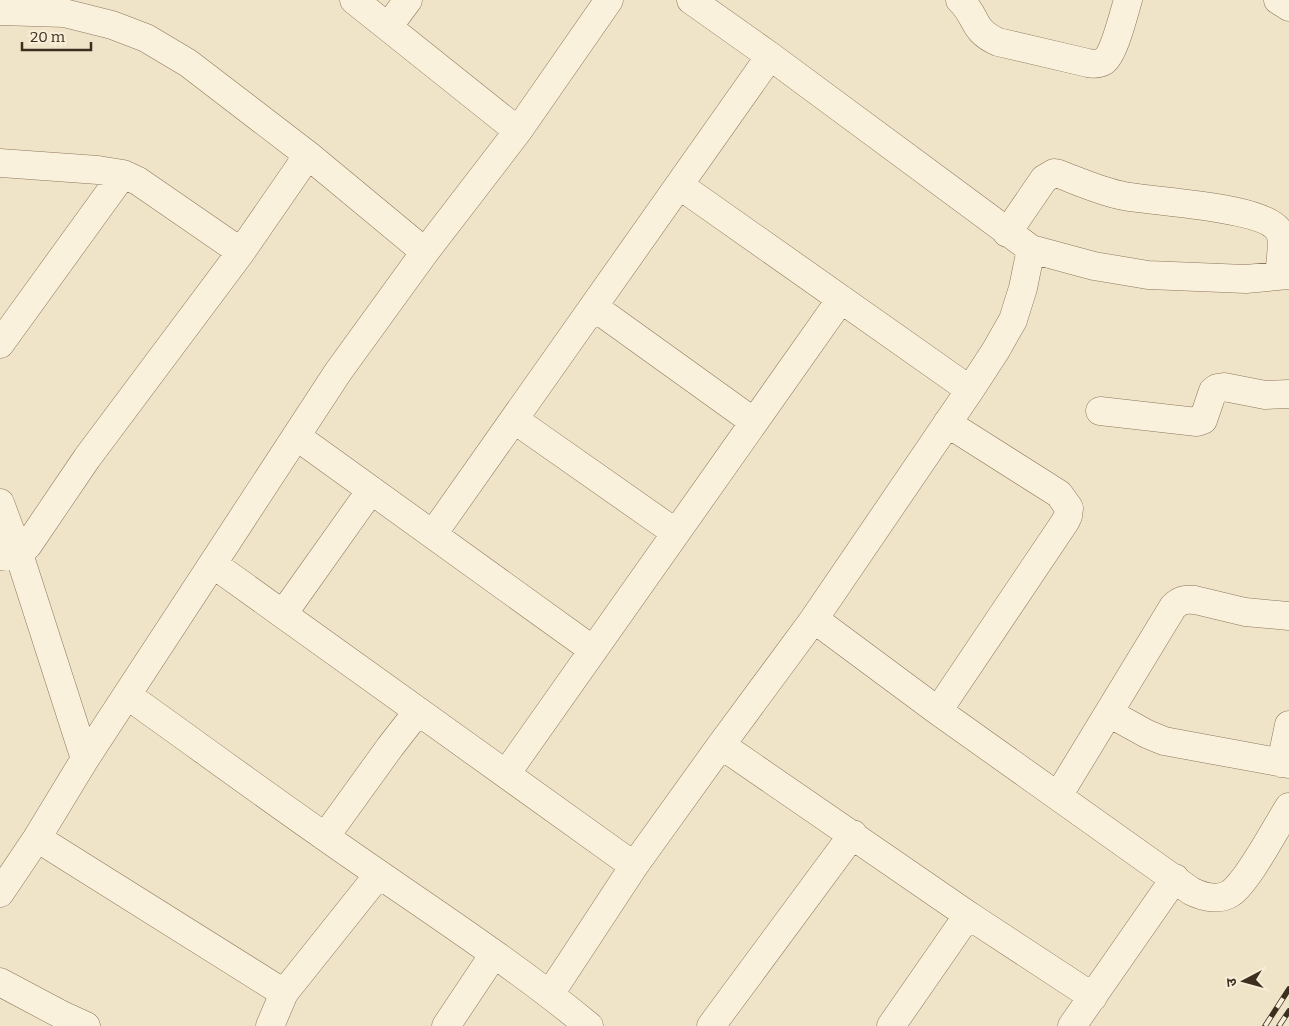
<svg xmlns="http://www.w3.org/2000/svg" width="1289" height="1026" viewBox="0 0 1289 1026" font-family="Bitter,'Noto Sans Devanagari',serif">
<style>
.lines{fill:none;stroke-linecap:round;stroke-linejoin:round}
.minor-casing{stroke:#8d765c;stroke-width:29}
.minor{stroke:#faf1dc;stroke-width:28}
.rail-casing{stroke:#3d2e20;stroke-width:5.5}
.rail{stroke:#f7eed8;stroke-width:4;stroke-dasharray:11;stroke-linecap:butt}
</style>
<rect width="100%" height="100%" fill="#f0e4c8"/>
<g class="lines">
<g class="minor-casing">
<path id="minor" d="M354,0L518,131
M691,0L770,56L1031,249L1094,266L1148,275L1246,279L1289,275
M960,0C978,17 971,30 998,42L1088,63C1093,64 1099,64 1104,61C1114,54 1124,13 1128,0
M1278,0L1289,7
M0,11L64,13L112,25L146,38L188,63L308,155L425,252
M388,27L408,0
M0,163L98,170L123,174L138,181L241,252
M679,185L970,390
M1007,233L1044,179L1054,173L1059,174C1080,182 1102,192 1124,196C1154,202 1264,206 1279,231C1284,239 1280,266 1279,276
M594,307L754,422
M0,344L123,174
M1100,411L1197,422L1203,420L1213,391L1217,388L1224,387L1265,395L1289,394
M515,420L676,533
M296,436L593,650
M0,503L19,554L85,759
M433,534L770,56
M0,556L19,554L28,545L87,458L241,252L308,155
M213,564L634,866
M283,614L371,490
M814,619L938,711L1191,891C1203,897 1219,901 1231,893C1249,880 1276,827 1289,807
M127,695C193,742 258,790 324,836C413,899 505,957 589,1026
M938,711L1065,522L1068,516L1069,508L1059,494L947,423
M1109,713L1147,734L1164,741L1289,764
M721,745L968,915L1093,997
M1281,763L1289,725
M506,774L841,299
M1058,796L1173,607C1180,600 1185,599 1195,600L1245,612L1289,616
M325,837L390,747L418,711
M37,838L284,993
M0,893L37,838L85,759L338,372L425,252L518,131L609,0
M0,982L64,1016L86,1026
M550,994L634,866L721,745L814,619L970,390L996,350L1013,320L1023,288L1031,249
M270,1026L284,993L379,874
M446,1026L494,954
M711,1026L853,834
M891,1026L968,915
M1072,1026L1175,878"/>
</g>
<use href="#minor" class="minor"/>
<g class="rail-casing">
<path id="rail" d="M1265,1026L1289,989
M1279,1026L1289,1011"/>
</g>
<use href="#rail" class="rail"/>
</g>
<g transform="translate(1244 981) rotate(264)" stroke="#f7eed8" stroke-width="4" paint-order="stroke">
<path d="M0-4L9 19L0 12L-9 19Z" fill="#3d2e20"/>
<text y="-8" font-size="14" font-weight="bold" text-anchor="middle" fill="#3d2e20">उ</text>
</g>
<path d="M22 42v8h69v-8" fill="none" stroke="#3d2e20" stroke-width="2.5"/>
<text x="30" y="42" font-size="15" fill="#3d2e20" stroke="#f7eed8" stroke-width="4" paint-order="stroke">20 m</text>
</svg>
